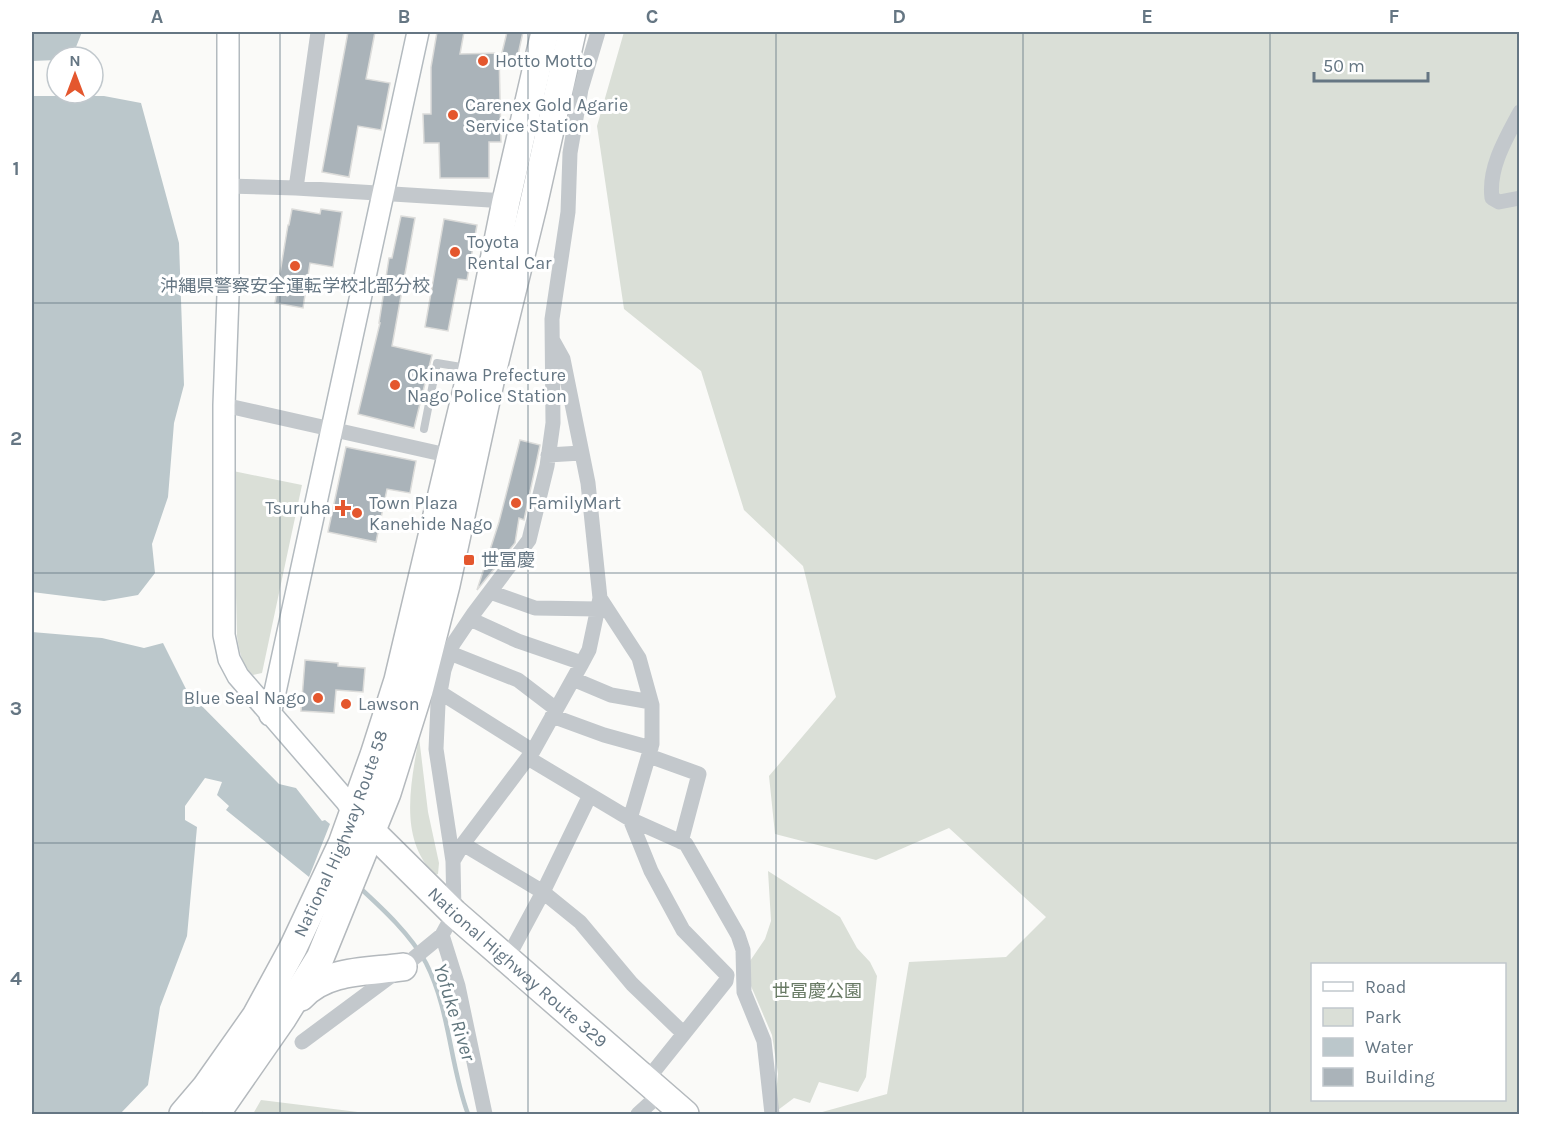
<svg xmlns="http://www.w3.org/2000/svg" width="1551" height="1146" viewBox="0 0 1551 1146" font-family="Karla,'Noto Sans JP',sans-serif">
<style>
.green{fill:#dadfd7;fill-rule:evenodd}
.water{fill:#bbc7cb}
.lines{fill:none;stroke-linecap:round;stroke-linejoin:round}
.stream{stroke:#bbc7cb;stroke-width:4.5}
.building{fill:#aab3b9;stroke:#dcdcda;stroke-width:1.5}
.secondary-casing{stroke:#b3babf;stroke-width:24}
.highway-casing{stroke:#b4b9bd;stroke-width:30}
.lane{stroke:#c3c8cc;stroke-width:8}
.street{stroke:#c3c8cc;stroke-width:15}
.secondary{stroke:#fff;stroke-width:21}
.highway{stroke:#fff;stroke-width:27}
.grid{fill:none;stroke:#657683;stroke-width:1.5;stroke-opacity:0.55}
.poi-dot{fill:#e4572e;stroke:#fff;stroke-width:2}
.labels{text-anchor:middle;stroke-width:6;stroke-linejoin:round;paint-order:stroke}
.poi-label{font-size:18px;fill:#657683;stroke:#fff;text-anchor:start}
.street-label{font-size:18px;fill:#657683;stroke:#fff}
.park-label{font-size:18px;fill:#687a64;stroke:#fff}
.water-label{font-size:20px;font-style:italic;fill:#60757c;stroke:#fff}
.neatline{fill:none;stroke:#657683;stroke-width:2}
.grid-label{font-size:20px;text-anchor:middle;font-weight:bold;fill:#657683}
</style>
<rect width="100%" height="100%" fill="#fafaf8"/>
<path class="green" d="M624,32H1519V1114H815L887,1094L909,962L1006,957L1046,917L949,828L876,860L775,834L769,776L836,697L803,566L744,510L701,371L624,309L597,126ZM1312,964H1504V1100H1312Z
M233,471L302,485L262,673L253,675C242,665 239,651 237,636Z
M419,737L428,812L439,863L438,874L435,875C398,839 411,783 419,737Z
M768,871L840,917L857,948L870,962L877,976L866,1077L858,1092L819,1082L810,1103L794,1098L774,1113L778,1074L772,1035L751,986L750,961L765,939L771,921Z
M261,1100L374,1114H253Z"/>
<path class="water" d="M32,32H82L72,57H57V60L32,61Z
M32,96H104L141,103L179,243L184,385L174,423L168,497L152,544L155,573L138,595L104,601L32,592Z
M32,632L102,638L144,648L163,643L187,691L279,784L296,788L322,821L325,820L330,824L309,877L226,810L229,806L217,795L222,782L205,778L185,806V820L197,827L187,936L160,1007L148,1085L120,1114H32Z"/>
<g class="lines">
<path class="stream" d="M359,887C383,909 411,935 426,963C450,1010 450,1066 468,1114"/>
</g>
<path class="building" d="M348,32H375L366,79L390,83L381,130L358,126L349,177L322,172Z
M437,32H464L460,54L499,53L501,142H489V178H440L439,143H424L423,114H431V67Z
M507,32H523L516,64L500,61Z
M292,209L320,214L321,209L342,212L333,267L310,263L303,308L275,303L288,225H289Z
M401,216L415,218L392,346L432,355L414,428L358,414L380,323H379L389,258H392Z
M444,219L477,225L467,280L458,279L448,331L425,327Z
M520,440L540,445L524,520L519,518L515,543L477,590L499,522Z
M346,447L416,461L410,493L387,489L376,542L328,532Z
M305,660L338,663V666L365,668L363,692L336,690L334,713L301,711Z"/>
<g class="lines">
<g class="secondary-casing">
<path id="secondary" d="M228,32V295L224,405V635L229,659L238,676L347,802L354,813
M270,715L418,32"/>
</g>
<g class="highway-casing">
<g id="highway">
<path id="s1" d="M362,822L454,913L685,1114"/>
<path d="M301,997C326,969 368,972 403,967"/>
<path id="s2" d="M183,1114L206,1087L256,1016L293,948L342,844L374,755L398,680L451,456L472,369L506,201L545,32"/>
<path d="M216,1114L282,1019L320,958L387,793L419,691L446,585L492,373L533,206L572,32"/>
</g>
</g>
<path class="lane" d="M424,429L437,363L467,368"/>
<path class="street" d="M1520,112C1506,138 1488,168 1492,198L1499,202L1520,198
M226,186L296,188L506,201
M296,188L318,32
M224,405L451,456
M548,455L581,453
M490,592L535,608L598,609
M600,598L639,658L652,705V744L630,819L651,871L683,930L727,975L726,981L646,1081
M470,619L518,641L582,663
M450,653L518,680L556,709
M573,679L611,695L651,702
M441,693L533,751
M552,716L604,735L651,748
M649,756L699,774L681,842
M528,758L630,819L686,844L738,935L743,950L744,992L764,1041L772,1114
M463,844L543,892L580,922L632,984L683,1033
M453,861L463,844L533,751L582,663L589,650L600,598L588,483L563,359L553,341
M442,935L458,986L485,1114
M507,959L543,892L590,795
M302,1042L403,967L442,935L454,913L453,861L436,749L438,704L444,670L453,644L474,613L529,540L547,466L553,423L552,319L568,212L570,153L581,89L598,32
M638,1114L660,1094"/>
<use href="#secondary" class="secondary"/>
<use href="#highway" class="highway"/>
</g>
<path class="grid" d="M280,32V1114M528,32V1114M776,32V1114M1023,32V1114M1270,32V1114M32,303H1520M32,573H1520M32,843H1520"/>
<g class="poi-dot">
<circle cx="483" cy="61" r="6"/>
<circle cx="453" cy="115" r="6"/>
<circle cx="455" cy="252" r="6"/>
<circle cx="295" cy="266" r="6"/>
<circle cx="395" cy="385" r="6"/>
<circle cx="516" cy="503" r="6"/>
<path d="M340 499h6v6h6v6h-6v6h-6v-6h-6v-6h6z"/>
<circle cx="357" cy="513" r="6"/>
<rect x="463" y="554" width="12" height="12" rx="3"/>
<circle cx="318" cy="698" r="6"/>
<circle cx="346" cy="704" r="6"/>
</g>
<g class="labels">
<g class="poi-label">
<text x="495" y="67">Hotto Motto</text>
<text x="465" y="111">Carenex Gold Agarie<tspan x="465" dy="21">Service Station</tspan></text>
<text x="467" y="248">Toyota<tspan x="467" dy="21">Rental Car</tspan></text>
<text x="295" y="292" text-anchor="middle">沖縄県警察安全運転学校北部分校</text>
<text x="407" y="381">Okinawa Prefecture<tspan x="407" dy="21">Nago Police Station</tspan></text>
<text x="369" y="509">Town Plaza<tspan x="369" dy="21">Kanehide Nago</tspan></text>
<text x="528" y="509">FamilyMart</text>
<text x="331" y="514" text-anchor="end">Tsuruha</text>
<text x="481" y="566">世冨慶</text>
<text x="306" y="704" text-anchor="end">Blue Seal Nago</text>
<text x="358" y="710">Lawson</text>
</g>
<g class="street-label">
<text dy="6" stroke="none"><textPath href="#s2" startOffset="324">National Highway Route 58</textPath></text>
<text dy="6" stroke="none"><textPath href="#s1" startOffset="213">National Highway Route 329</textPath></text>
</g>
<g class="park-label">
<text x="817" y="997">世冨慶公園</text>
</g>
<g class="water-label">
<text transform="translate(455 1012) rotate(73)" y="7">Yofuke River</text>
</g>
</g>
<rect width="1551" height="1146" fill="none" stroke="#ffffff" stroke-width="66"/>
<rect x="1311" y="963" width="195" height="138" fill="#ffffff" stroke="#c1c8cd" stroke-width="1.5"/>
<rect x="1323" y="982" width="30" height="9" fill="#ffffff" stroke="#c1c8cd" stroke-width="1.5"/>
<text x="1365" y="993" font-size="18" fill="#657683">Road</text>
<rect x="1323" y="1008" width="30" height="18" fill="#dadfd7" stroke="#c1c8cd" stroke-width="1.5"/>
<text x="1365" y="1023" font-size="18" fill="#657683">Park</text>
<rect x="1323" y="1038" width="30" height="18" fill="#bbc7cb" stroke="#c1c8cd" stroke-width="1.5"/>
<text x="1365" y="1053" font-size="18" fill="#657683">Water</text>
<rect x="1323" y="1068" width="30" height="18" fill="#aab3b9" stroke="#c1c8cd" stroke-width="1.5"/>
<text x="1365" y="1083" font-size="18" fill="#657683">Building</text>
<g transform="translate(75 75)"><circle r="28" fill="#ffffff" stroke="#c1c8cd" stroke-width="1.5"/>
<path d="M0-4.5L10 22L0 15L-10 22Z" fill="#e4572e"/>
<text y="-9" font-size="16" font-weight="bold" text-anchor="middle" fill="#657683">N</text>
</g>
<path d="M1314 72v9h114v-9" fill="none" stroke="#657683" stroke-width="3"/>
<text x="1323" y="72" font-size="18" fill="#657683" stroke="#ffffff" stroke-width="4.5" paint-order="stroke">50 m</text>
<rect x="33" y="33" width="1485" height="1080" class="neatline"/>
<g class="grid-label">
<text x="157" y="23">A</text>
<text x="404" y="23">B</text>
<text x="652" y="23">C</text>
<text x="899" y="23">D</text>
<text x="1147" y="23">E</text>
<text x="1394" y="23">F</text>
<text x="16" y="175">1</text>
<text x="16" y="445">2</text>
<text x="16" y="715">3</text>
<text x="16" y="985">4</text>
</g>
</svg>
